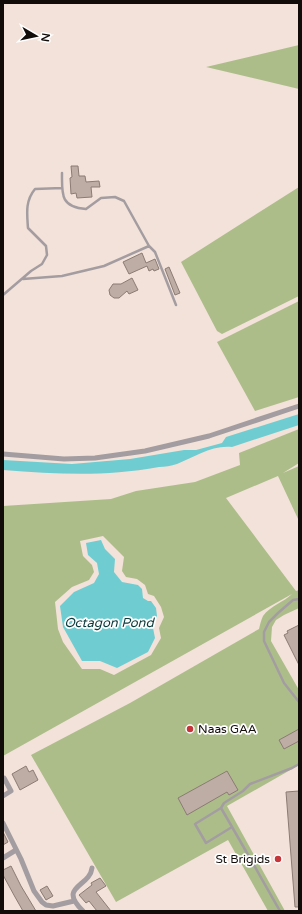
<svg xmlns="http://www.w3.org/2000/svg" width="302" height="914" viewBox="0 0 302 914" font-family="'Varela Round',sans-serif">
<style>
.green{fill:#adbd8a;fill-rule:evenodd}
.water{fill:#6fcdd1}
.building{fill:#bdada5;stroke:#8b7b74}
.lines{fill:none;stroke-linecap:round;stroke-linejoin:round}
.lane{stroke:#a39da1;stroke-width:2.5}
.street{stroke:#a39da1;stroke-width:5}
.poi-dot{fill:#c53539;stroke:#fff;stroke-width:1.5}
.labels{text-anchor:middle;stroke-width:3.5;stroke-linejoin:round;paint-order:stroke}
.poi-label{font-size:12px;fill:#110b09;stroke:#fff;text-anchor:start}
.water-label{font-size:13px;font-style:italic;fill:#0a383a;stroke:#fff}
</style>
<rect width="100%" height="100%" fill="#f3e2d9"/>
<path class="green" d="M299,45V89L206,67Z
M299,187V296L222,334L217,331L181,262Z
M299,301V397L255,411L217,342Z
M299,429V463L283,473L299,466V521L278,476L226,498L296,591L299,590V608L284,615L276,620L272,627L271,641L299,690V765L227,806L285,911H268L228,840L116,902L31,755L130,703L259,629C260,625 261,620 263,616C270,606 284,602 292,594L3,756V506L111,499L136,491L195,482L240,465L239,453ZM103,536L124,557L122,571L126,577L137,579L145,585L148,594L154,596L161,607L164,617L159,628L161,638L151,655L114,675L100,669H82L63,642L58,629L55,602L72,587L89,580L94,572L92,565L83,556L80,541Z"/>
<path class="water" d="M299,414V425L232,447C211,445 195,457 177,464C171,466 165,467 159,467C104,477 58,474 3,470V460L72,464L130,459L184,450H196L222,443L226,437Z
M101,540L105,549L115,559L114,572L122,582L138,585L142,589L143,598L148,601H151L156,608L157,616L153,628L155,638L148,652L117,668L100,661H82L63,627L60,606L74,592L94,583L99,574L97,563L88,555L86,543Z"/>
<path class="building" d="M71,166H78L79,176H85L86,182L99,181L100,187H91L92,197L77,198L76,193L71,194L70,178L72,177Z
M142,253L146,263L155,259L159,269L154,271L153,269L149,271L147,266L129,274L123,262Z
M169,267L180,293L175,295L165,269Z
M132,278L138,290L129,294L127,291L119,298H114L110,295L109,290L113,284H121Z
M299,625V665L284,635L288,633L287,631Z
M299,729V741L284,749L279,740Z
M26,766L29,772L33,770L38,780L20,790L12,774Z
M227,771L238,790L229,795L227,792L187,815L178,798Z
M299,791V907H295L286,792Z
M3,832L8,842L3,845Z
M11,866L21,886L36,911H23L15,897L3,875V870Z
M100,878L106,886L96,892L111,911H97L89,901L86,903L79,895L92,885L91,883Z
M47,886L53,896L46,900L40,890Z"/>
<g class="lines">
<path class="lane" d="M62,173C62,194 60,207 86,209L101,198L115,197L124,201L149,246L155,252L176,305
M23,279L62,276L104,266L149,246
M3,295L31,271L42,264L47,255L46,246L28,228C27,214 25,201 35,189L62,188
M299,599L293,600L278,613L269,622L264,632V641L284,683L299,702
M221,808L224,803L243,791L250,784L292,768L299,764
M232,827L206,843L195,824L221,808C241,842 260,876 280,911"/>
<path class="street" d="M3,454L64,459L95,458L145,451L209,436L299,406
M3,796L11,791L4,778
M3,823L21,859L34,891L42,902L46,905L53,906L74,901
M3,858L16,850
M83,911C57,886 90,887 92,868"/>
</g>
<g class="poi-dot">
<circle cx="190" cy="729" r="4"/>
<circle cx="278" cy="859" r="4"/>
</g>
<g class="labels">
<g class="poi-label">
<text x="198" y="733">Naas GAA</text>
<text x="270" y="863" text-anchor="end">St Brigids</text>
</g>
<g class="water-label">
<text x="109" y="627">Octagon Pond</text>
</g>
</g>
<rect width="302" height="914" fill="none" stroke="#110b09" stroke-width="8"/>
<g transform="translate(36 36) rotate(99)" stroke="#ffffff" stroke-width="3" paint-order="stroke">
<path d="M0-3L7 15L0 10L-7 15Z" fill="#110b09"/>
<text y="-6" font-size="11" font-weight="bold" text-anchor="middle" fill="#110b09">N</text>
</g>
</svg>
